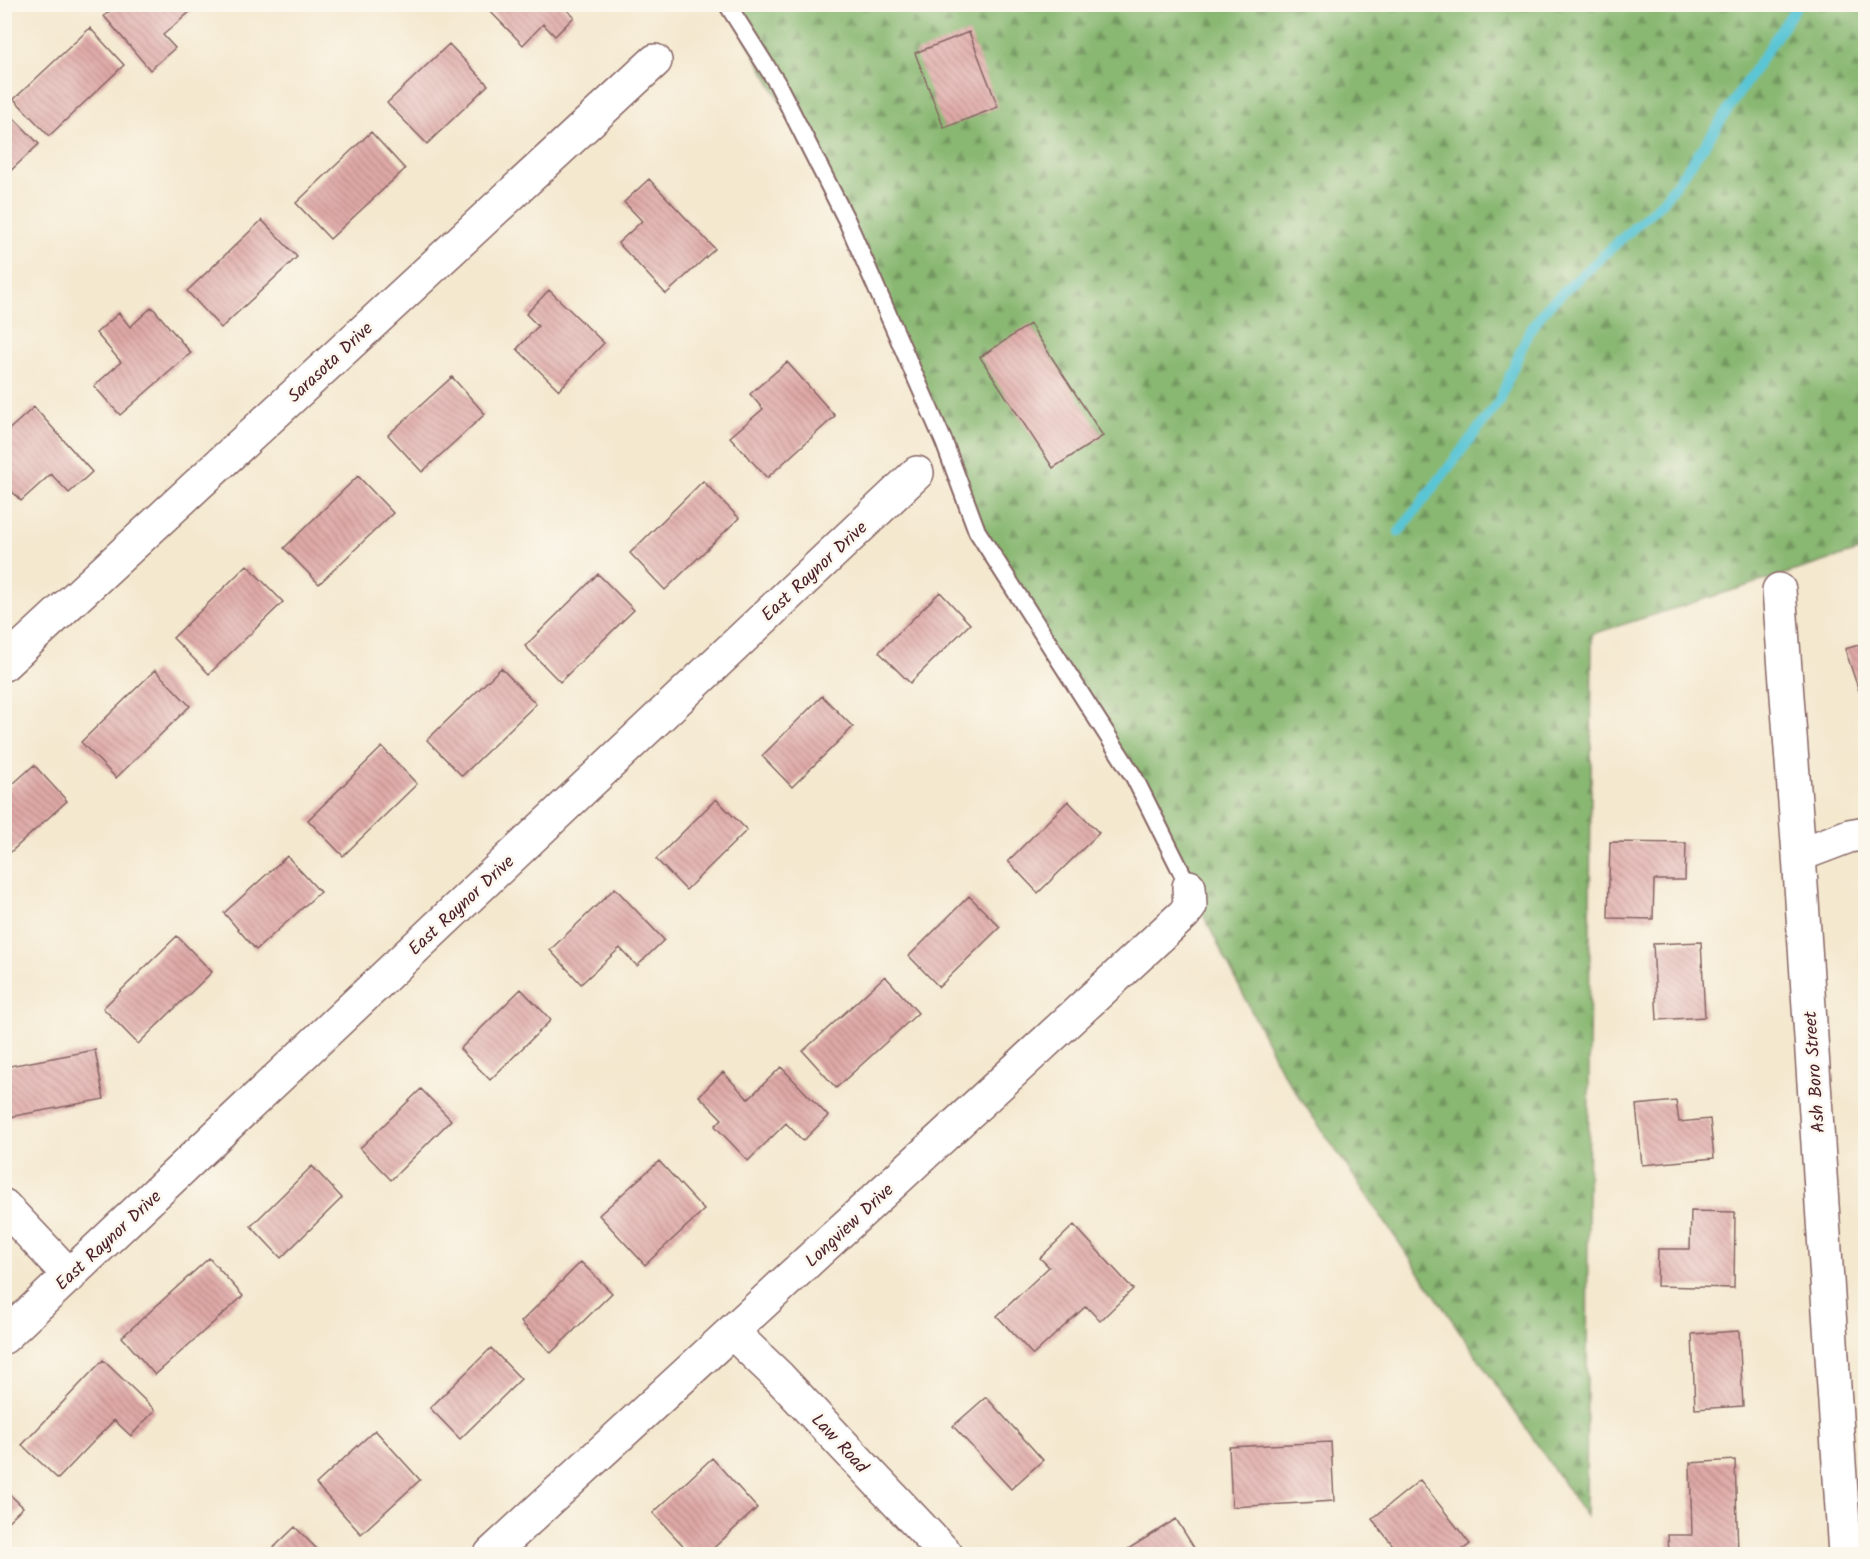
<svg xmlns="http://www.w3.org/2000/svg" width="1870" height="1559" viewBox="0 0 1870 1559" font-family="Kalam,sans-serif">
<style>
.forest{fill:url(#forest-firs);stroke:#6a6c4e;stroke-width:1.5}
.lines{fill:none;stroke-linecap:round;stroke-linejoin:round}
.stream{stroke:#5ac5d5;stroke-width:10}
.building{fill:url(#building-back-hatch)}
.lane-casing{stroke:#866564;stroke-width:20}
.street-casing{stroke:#866564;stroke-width:36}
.lane{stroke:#fff;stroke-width:16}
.street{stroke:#fff;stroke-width:33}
.labels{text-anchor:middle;stroke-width:5;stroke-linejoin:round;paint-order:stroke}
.street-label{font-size:18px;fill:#4a1f2b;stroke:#fbf7ec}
</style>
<defs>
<pattern id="forest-firs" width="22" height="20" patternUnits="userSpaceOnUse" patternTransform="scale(1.5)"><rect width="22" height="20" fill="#89b872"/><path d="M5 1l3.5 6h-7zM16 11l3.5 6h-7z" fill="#72955e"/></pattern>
<pattern id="building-back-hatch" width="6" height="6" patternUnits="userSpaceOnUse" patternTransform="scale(1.5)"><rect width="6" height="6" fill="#dfa9a7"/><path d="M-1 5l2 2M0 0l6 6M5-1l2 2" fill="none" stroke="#b78988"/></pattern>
</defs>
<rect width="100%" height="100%" fill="#fbf7ec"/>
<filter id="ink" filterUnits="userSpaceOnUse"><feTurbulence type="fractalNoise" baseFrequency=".0167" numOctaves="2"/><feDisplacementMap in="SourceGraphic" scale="12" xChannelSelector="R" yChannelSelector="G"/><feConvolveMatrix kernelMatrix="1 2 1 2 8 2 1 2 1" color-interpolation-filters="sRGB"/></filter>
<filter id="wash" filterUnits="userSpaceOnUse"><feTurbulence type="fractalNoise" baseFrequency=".008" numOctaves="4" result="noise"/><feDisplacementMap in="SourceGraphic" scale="24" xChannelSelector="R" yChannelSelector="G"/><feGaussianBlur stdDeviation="1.35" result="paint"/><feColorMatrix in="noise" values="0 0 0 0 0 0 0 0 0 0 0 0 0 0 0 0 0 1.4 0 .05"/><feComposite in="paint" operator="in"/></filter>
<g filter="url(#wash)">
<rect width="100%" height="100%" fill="#f4e8cf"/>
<path class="forest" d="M727,5H1865V549L1592,634L1586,1516L1281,1070L1134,777L977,531L852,231Z"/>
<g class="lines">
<path class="stream" d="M1399,532L1498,403L1529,331L1549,305L1663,201L1704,146L1798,4"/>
</g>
<g id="blocks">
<path class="building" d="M118,4H199L163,35L175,48L150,70L104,16Z
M484,5H562L574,17L555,36L543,24L523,45Z
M90,28L124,65L49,136L14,99Z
M969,32L998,107L944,128L915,53Z
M449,44L488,85L427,144L387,103Z
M4,108L39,144L4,177Z
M371,132L405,169L330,239L296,203Z
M649,179L715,249L666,294L618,243L642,221L624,202Z
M262,220L297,257L221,328L187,291Z
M549,290L604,343L559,390L517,349L538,326L526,314Z
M152,307L191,353L120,415L94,386L121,362L96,333L119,313L130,327Z
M1030,324L1103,436L1053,468L980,357Z
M787,362L835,416L767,478L730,437L763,409L750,394Z
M452,377L485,414L422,472L388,435Z
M34,407L92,472L69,493L51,474L21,501L4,483V434Z
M358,476L393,513L319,584L284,548Z
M703,481L739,518L665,590L630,553Z
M247,565L283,602L209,674L173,638Z
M598,574L634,610L560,682L525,646Z
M940,592L970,624L910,683L879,652Z
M1866,643V695L1861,697L1845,649Z
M501,668L536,704L462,776L427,740Z
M155,670L190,706L116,778L81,742Z
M822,696L853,727L792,787L762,756Z
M382,747L417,784L343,856L308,820Z
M34,765L67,801L4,858V792Z
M716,799L747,830L686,890L656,859Z
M1068,801L1099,833L1038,893L1008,861Z
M1610,842L1686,843L1685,880H1654L1653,919L1608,918Z
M287,856L320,892L256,950L224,913Z
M615,888L664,940L637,966L620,948L581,984L550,950Z
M969,896L1000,927L939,987L909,956Z
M177,936L212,972L138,1044L103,1008Z
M1701,942L1705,1017L1657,1020L1653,944Z
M885,976L918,1013L836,1088L803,1051Z
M521,989L551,1020L490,1080L460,1049Z
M95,1050L104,1099L4,1118V1067Z
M781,1067L828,1116L803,1141L786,1123L748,1161L715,1126L722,1119L699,1096L723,1072L748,1099Z
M421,1089L451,1120L391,1180L360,1148Z
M1676,1101L1679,1122L1710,1119L1714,1158L1642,1165L1636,1105Z
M659,1161L704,1210L645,1265L599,1215Z
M312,1166L342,1198L281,1258L251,1226Z
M1691,1211L1735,1212L1734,1288L1657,1286L1658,1249H1690Z
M1074,1225L1133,1289L1100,1321L1086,1306L1033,1355L997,1316L1049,1267L1040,1258Z
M209,1258L243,1296L155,1375L122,1337Z
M581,1262L612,1293L551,1353L521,1322Z
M1739,1331L1743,1406L1695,1409L1692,1334Z
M491,1348L521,1379L460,1439L430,1408Z
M103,1360L155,1410L131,1436L114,1420L58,1479L22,1445Z
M986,1397L1043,1460L1011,1489L953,1426Z
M375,1430L420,1480L361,1534L316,1484Z
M1331,1442L1334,1501L1232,1507L1229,1447Z
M712,1458L757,1508L707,1554H691L653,1513Z
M1735,1460L1738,1554H1669L1668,1535H1692L1690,1463Z
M1420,1480L1470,1544L1457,1554H1400L1372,1519Z
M4,1489L23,1507L4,1525Z
M1176,1519L1198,1554H1120Z
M295,1527L322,1554H267Z"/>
</g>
</g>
<g filter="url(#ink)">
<use href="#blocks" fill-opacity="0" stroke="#866564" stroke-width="1.5"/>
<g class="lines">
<g class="lane-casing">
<path id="lane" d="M727,4L777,83L847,221L944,442L977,531L1134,777L1189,887"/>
</g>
<g class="street-casing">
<path id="street" d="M1779,590L1799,855L1845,1554
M4,664L655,61
M1799,855L1849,836L1866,833
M4,1206L70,1276
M733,1333L779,1377L946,1554
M4,1337L917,473
M491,1554L1184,914L1190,906L1189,887"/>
</g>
<use href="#lane" class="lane"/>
<use href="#street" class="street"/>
</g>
</g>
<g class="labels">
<g class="street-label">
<text transform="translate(330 362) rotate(-43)" y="6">Sarasota Drive</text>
<text transform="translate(814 571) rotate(-43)" y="6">East Raynor Drive</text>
<text transform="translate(461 905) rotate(-43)" y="6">East Raynor Drive</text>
<text transform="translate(1814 1072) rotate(-94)" y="6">Ash Boro Street</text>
<text transform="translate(849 1225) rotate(-43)" y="6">Longview Drive</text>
<text transform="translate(108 1240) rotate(-43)" y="6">East Raynor Drive</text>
<text transform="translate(840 1443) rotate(47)" y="6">Law Road</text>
</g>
</g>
<rect width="1870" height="1559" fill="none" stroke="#fbf7ec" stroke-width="24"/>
</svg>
